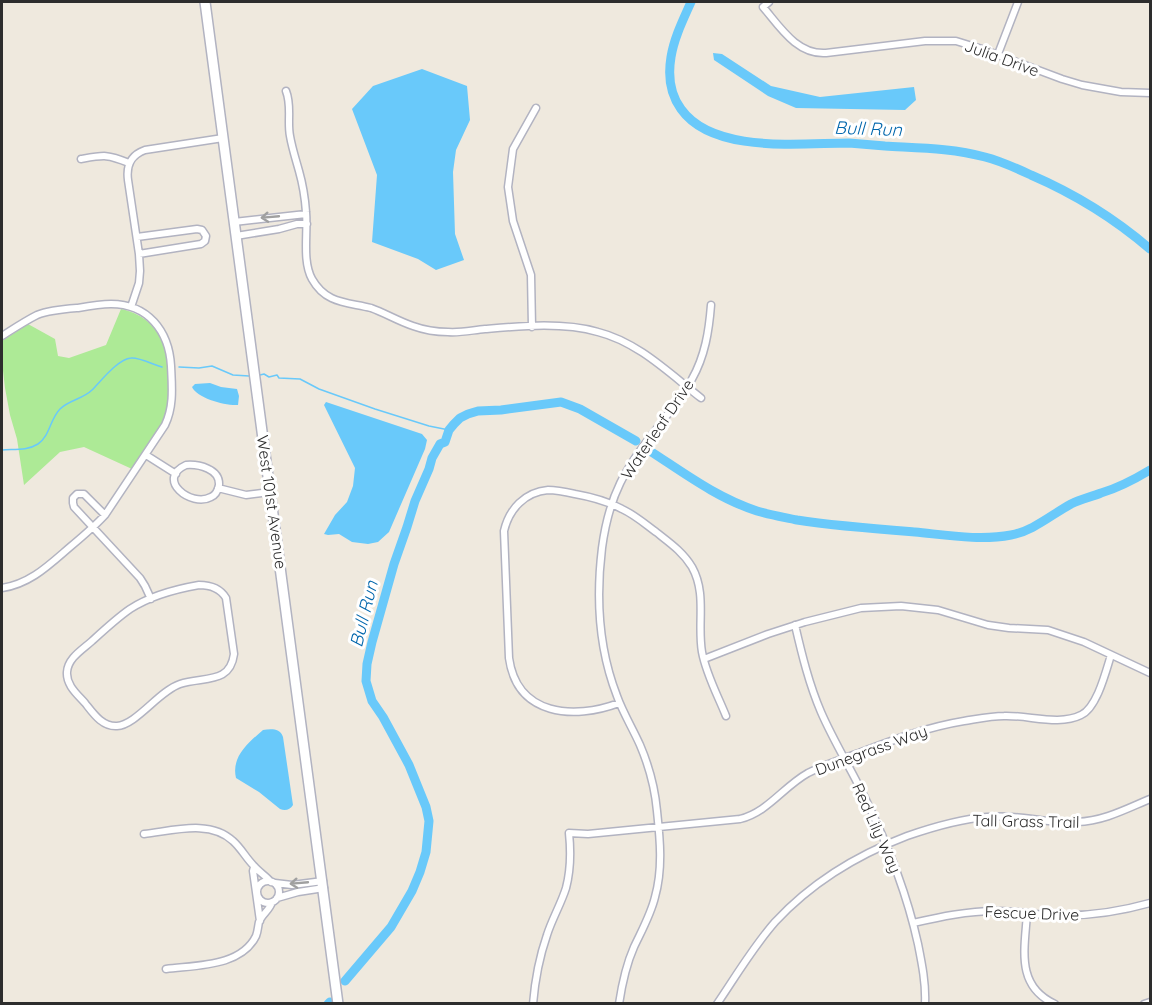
<svg xmlns="http://www.w3.org/2000/svg" width="1152" height="1005" viewBox="0 0 1152 1005" font-family="Quicksand,sans-serif">
<style>
.green{fill:#adea96}
.water{fill:#69c9fa}
.lines{fill:none;stroke-linecap:round;stroke-linejoin:round}
.stream{stroke:#69c9fa;stroke-width:1.5}
.river{stroke:#69c9fa;stroke-width:9}
.street-casing{stroke:#b2b3c1;stroke-width:9}
.secondary-casing{stroke:#b2b3c1;stroke-width:12}
.street{stroke:#fff;stroke-width:6}
.secondary{stroke:#fff;stroke-width:9}
.oneway{stroke:#a0a0a0}
.labels{text-anchor:middle;stroke-width:6;stroke-linejoin:round;paint-order:stroke}
.street-label{font-size:16px;fill:#2d2d2d;stroke:#fff}
.water-label{font-size:18px;font-style:italic;fill:#0166ac;stroke:#fff}
</style>
<rect width="100%" height="100%" fill="#efe9de"/>
<path class="green" d="M121,309C145,314 163,331 167,356C169,365 168,375 168,384C169,395 169,407 165,417C157,435 143,452 132,469L84,447L60,452L24,485L17,439L10,415L5,388L2,362V341L28,324L55,339L58,356L69,358L106,345Z"/>
<path class="water" d="M713,53L722,54L771,86L820,97L914,87L916,100L905,110L796,108L768,96L714,60Z
M422,69L467,86L470,120L456,150L453,172L455,234L464,260L436,270L418,259L372,242L377,175L352,109L373,86Z
M210,383L221,387L237,389L239,396L238,405C225,406 197,398 192,387L195,384Z
M326,402L422,434L427,440L425,449L389,532L378,542L368,544L352,542L339,534L328,535L324,534L335,515L347,502L353,486L355,468L324,405Z
M263,730C271,729 280,728 283,737L293,805C290,810 285,811 280,809L259,792L236,778C231,757 248,743 263,730Z"/>
<g class="lines">
<path class="stream" d="M179,367L199,368L212,366L233,375L249,376
M260,375L264,374L269,377L277,375L279,378L300,379L319,389L375,409L429,426L449,430
M2,450C14,449 27,451 38,444C50,436 50,419 60,409C69,400 83,399 92,390C101,381 118,359 131,358C139,357 154,365 162,367"/>
<path class="river" d="M691,2C683,20 674,38 671,57C668,75 670,94 681,109C713,154 800,143 849,143C861,144 873,145 885,146C919,148 952,148 985,157C1001,161 1016,168 1031,175C1075,194 1114,218 1150,249
M650,451C684,473 717,498 757,511C770,515 783,517 797,520C836,526 876,529 915,532C946,535 980,541 1011,535C1033,531 1051,515 1071,504C1081,499 1091,497 1101,493C1118,488 1135,479 1150,470
M345,981L391,927L412,891L420,872L426,852L429,821L426,807L409,765L383,717L372,701L366,681L367,664L372,642L394,564L407,527L415,501L429,469L432,458L440,444L445,442L449,430L454,424L460,418L468,414L478,411L501,410L561,402L580,409L636,441
M328,1004L330,1002"/>
<g class="street-casing">
<path id="street" d="M769,2L763,7C780,27 797,55 826,53L925,41H956L982,49L1062,79L1082,85L1121,92L1150,93
M998,54L1018,2
M286,91C292,106 287,121 290,136C292,148 296,160 299,171C303,185 305,198 306,212C308,233 302,261 312,279C326,304 347,302 371,308C385,313 398,321 413,326C424,330 437,332 448,332C461,333 473,330 485,329C521,326 563,322 598,332C638,342 670,374 701,398
M81,159C104,155 107,154 129,163
M234,222L306,214
M236,236L279,229L297,224H307
M137,237L197,229L202,230L206,236L205,241L201,244L139,254
M131,307L139,283L140,271L139,254L128,180C126,165 131,155 145,150L223,138
M532,327L531,275L513,221L508,187L513,149L536,108
M2,336C13,329 25,321 37,315C50,310 65,309 78,308C89,306 100,304 111,304C148,304 169,331 171,366C172,387 174,406 165,425L105,515C94,527 82,537 70,547C49,565 30,584 2,588
M146,455L176,474
M186,465C199,464 220,469 219,485C218,490 216,495 211,497C191,508 155,479 186,465Z
M218,488L246,495L270,492
M105,515L84,494H77L73,498V503L74,507L140,578L145,586L151,599
M199,585C211,585 220,588 226,598L234,654C230,685 203,676 180,684C159,691 136,725 117,726C102,727 93,713 85,703C77,694 66,685 67,672C68,658 82,650 92,641C104,630 117,618 130,609C150,596 176,589 199,585Z
M795,625C802,655 809,684 821,712C834,742 851,769 865,798C888,845 907,894 918,944C922,964 926,984 925,1004
M704,659L768,634L805,622L861,608L901,606L938,610L988,625L1009,628L1048,630L1084,642L1150,673
M619,703C574,720 517,716 509,658L504,531C509,509 525,492 548,490C557,490 566,492 575,494C592,497 607,501 622,509C635,515 645,524 656,532C670,543 683,552 692,567C707,594 697,623 702,652C706,674 718,696 726,716
M144,834C172,831 210,819 233,841C241,848 246,858 254,866C259,872 266,876 271,882
M254,867L253,871L260,921
M257 892a11 11 0 1 1 22 0a11 11 0 1 1-22 0Z
M275,883L292,885L323,881
M277,898L298,892L324,888
M1027,913C1025,948 1015,986 1055,1004
M913,923C940,917 967,911 995,911C1013,911 1032,914 1050,915C1084,917 1118,912 1150,903
M166,969C196,965 241,967 256,936C258,931 258,926 259,922C262,914 270,910 272,902
M533,1004C535,980 539,958 547,935C552,919 561,904 566,888C571,869 571,852 569,833L588,834L740,819C768,812 783,787 808,773C824,765 842,759 859,753C893,740 927,727 964,721C977,719 991,716 1004,716C1029,715 1059,726 1081,715C1097,708 1106,671 1111,655
M619,1004C622,984 626,965 634,947C642,930 651,914 655,897C663,869 660,839 657,811C655,789 649,766 640,745C633,729 623,713 617,696C599,650 596,597 602,548C609,495 625,468 658,427C670,411 683,396 692,379C705,356 709,331 711,305
M717,1004C736,976 753,947 775,922C812,882 857,855 907,836C933,827 959,819 987,817C1002,816 1017,817 1032,819C1047,821 1062,823 1077,822C1104,821 1126,809 1150,799
M1144,1004L1150,1002"/>
</g>
<g class="secondary-casing">
<path id="secondary" d="M205,2L338,1004"/>
</g>
<use href="#street" class="street"/>
<use href="#secondary" class="secondary"/>
</g>
<defs><path id="oneway-shaft" d="M-6 0H5M1.5-3L5.5 0L1.5 3" fill="none" stroke-width="1.6" stroke-linecap="round" stroke-linejoin="round" transform="scale(1.5)"/></defs>
<g class="oneway">
<use href="#oneway-shaft" transform="translate(270 217) rotate(175)"/>
<use href="#oneway-shaft" transform="translate(299 883) rotate(175)"/>
</g>
<g class="labels">
<g class="street-label">
<text transform="translate(1002 58) rotate(20)" y="6">Julia Drive</text>
<text transform="translate(657 429) rotate(-56)" y="6">Waterleaf Drive</text>
<text transform="translate(272 502) rotate(82)" y="6">West 101st Avenue</text>
<text transform="translate(871 750) rotate(-20)" y="6">Dunegrass Way</text>
<text transform="translate(1026 821) rotate(1)" y="6">Tall Grass Trail</text>
<text transform="translate(877 828) rotate(66)" y="6">Red Lily Way</text>
<text transform="translate(1032 913) rotate(2)" y="6">Fescue Drive</text>
</g>
<g class="water-label">
<text transform="translate(868 129) rotate(2)" y="6">Bull Run</text>
<text transform="translate(364 614) rotate(-76)" y="6">Bull Run</text>
</g>
</g>
<rect width="1152" height="1005" fill="none" stroke="#2d2d2d" stroke-width="6"/>
</svg>
